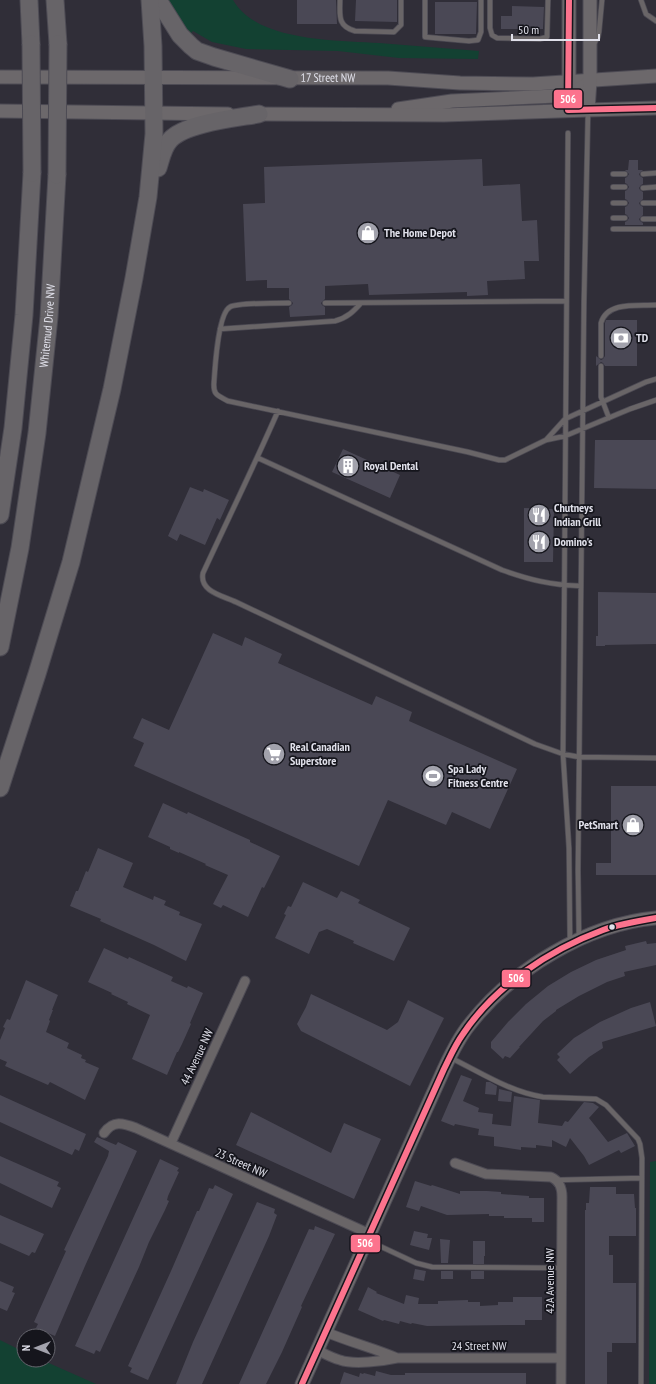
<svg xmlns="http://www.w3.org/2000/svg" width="656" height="1384" viewBox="0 0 656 1384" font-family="'PT Sans Narrow',sans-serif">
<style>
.green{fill:#134132}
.building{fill:#4a4855}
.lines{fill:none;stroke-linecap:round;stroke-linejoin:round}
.lane-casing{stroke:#4d4b54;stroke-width:6}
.street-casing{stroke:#4d4b54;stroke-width:11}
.secondary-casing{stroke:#4d4b54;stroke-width:15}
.highway-casing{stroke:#4d4b54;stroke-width:19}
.lane{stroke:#696567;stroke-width:4.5}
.street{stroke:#696567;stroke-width:9}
.secondary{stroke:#6c686b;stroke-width:13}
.highway{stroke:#676468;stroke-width:17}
.highway-bridge-casing{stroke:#4d4b54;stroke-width:19;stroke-linecap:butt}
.highway-bridge{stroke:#676468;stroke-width:17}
.bus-1-casing{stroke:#15151c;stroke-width:9}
.bus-1{stroke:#fc738d;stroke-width:6}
.bus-dot{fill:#e0e0ea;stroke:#15151c;stroke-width:1.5}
.labels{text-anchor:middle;stroke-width:3.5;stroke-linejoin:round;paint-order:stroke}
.street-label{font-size:12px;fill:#e0e0ea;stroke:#15151c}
.poi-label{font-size:12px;font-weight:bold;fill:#e0e0ea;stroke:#15151c;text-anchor:start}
.line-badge{stroke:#15151c;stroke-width:1.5}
.badge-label{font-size:11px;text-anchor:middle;font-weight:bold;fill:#fff}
</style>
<rect width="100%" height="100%" fill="#302e38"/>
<path class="green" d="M167,0H233C257,42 337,40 379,43C412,46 446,48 479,51L478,59L399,58L338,51L246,49L212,42L193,31L188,36Z
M656,1161V1384H649L650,1162Z
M0,1340L24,1352V1360H42L96,1384H0Z"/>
<path class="building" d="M297,0H336L337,24H297Z
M356,0H397V22L355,21Z
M435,2H477L476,34H435Z
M512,6L544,7L543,29H501V16H512Z
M482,159L483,186L520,184L522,221L537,220L539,261H524L525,279L487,281L488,295L467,296V292L369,295L368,284L325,286V299L321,303L322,305L325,307V315L290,317L289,307L292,305L293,303L289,299V288H267V280L246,281L243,204L265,203L264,167Z
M629,160H638V170H643L639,174L640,176L643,178V184L641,185L639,188L640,190L643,192V199L639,203L640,205L643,207V215L639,219L640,221L643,223V225H625V222L627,221L629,218L627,215L625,214V207L627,206L629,203L627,200L625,199V191L627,190L629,187L627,184L625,183V178L627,177L629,174L625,170H628Z
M606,320H637V366H605L603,363L601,362L596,366V356L601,360L603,359L605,356V323Z
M595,440H656V489L594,488Z
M343,449L400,475L390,498L332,472Z
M190,487L203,492L204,489L229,500L220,520L217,518L205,545L180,534L177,541L168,536Z
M524,508L554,509L553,562H524Z
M598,592L656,593V644L605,645V646H596V636H598Z
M213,633L242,646L245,637L282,654L278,663L372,705L376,696L412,712L409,721L517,769L490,829L452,812L446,825L388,800L359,866L134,766L144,743L133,738L142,718L169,730Z
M611,786H656V875H596V863H611Z
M163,803L187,814L188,812L232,832L250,840V842L280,856L264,888L262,887L248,917L223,905L221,908L213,904L228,875L205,865L206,864L179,852V853L170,849V847L148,837Z
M98,848L133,863L123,887L153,900L154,896L166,901L164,905L180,912L179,915L202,924L186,961L154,945L100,921L101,919L70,906L76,891H78L86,871L88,872Z
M303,882L337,898L341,891L352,896L360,900L358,903L410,928L394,961L353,943L354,941L327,929L319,932L309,954L275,938L286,915L284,914L288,906L291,907Z
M646,941L647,944L656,943V965L624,972L625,976L607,982L579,996L556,1010V1011L543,1021L519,1047H520L510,1058L505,1056L503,1059L491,1048V1042L508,1022L526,1004L548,986L571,972L596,960L626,950L625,946Z
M104,948L128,959L129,957L173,977L171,981L187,988L188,986L203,993L190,1023L191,1024L182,1044L178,1052H177L167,1075L132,1059L150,1015L127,1004L128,1002L111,994L112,993L88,982Z
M26,980L58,995L52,1010H53L49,1020L50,1021L46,1032L69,1043L67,1048L82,1055L81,1058L86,1060L85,1062L99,1068L85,1100L50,1082L48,1085L5,1066L7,1062L0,1059V1040L5,1028L3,1027L7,1019L10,1020Z
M311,994L387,1030L398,1022L408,1000L444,1018L410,1086L301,1031L297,1024L306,1007Z
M650,1002L656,1026L602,1042L603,1048L589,1057L570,1074L557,1060L560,1057L557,1054L574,1038L600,1022L631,1008Z
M461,1075L472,1079L463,1101L479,1108L478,1112L493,1114L492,1124L511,1126L514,1096L540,1100L538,1123L562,1126L565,1121L568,1122L584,1102L593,1103L599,1107L589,1118L608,1142L627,1133L635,1146L621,1153L619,1150L589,1165L584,1156L570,1138L566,1147L552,1140V1147L536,1145V1148L521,1147V1150L494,1146V1137L478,1135L479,1129L455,1124L454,1126L441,1121Z
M486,1082H490L497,1086L496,1095L485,1094Z
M499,1089L512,1092L511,1102L498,1101Z
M0,1095L86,1134L79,1151L75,1149L72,1155L0,1122Z
M251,1112L331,1153L344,1123L381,1139L354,1199L236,1145Z
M97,1137L116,1145L118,1142L137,1151L85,1266L55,1336L36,1328L38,1324L34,1322L66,1251L64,1250L108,1156L109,1151L94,1142Z
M0,1156L59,1182L57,1186L61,1188L52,1208L0,1183Z
M160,1159L179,1168L177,1171L179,1172L168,1196L167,1200L169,1201L165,1210L149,1242L139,1267L100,1352L96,1350L94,1354L75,1346Z
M415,1181L431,1186L432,1185L460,1194V1191H487L501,1192V1194L529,1196V1198H544V1222H532V1218H504V1216H489V1214L447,1215L421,1206L419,1211L406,1207Z
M215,1185L233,1194L148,1380L132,1373L130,1372L132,1368L128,1366L171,1271L197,1211H199L209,1188L213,1189Z
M590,1187H616V1194H634L635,1208H636V1236H609V1255H613V1283H636V1343H612V1352H607V1384H585V1210H586V1203H589Z
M257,1202L275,1209L274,1213L277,1215L269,1236L202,1384H176L193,1342Z
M0,1215L44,1234L35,1253L32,1252L29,1256L0,1243Z
M315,1226L335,1234L301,1306L302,1307L282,1352L266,1384H239L309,1229L314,1230Z
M414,1231L428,1234L427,1238H432L429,1250L410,1245Z
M440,1239L450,1240L448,1263H441Z
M473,1241H485V1256H484V1264H473Z
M415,1269L426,1271L424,1281L413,1279Z
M441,1271H453V1279H441Z
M471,1271H484V1279H471Z
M0,1281L14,1287L12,1292L15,1293L7,1311L0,1308Z
M368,1287L377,1292L376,1293L404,1304L406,1295L419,1298L418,1304H438V1301L468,1300V1302H480V1306L498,1305V1302H513V1297H542V1320H525V1325H510L427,1326L412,1323L411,1324L400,1321L399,1324L384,1320L383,1321L358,1310Z
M376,1371L391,1375H405V1373H526V1384H340L344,1372L359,1377L360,1373L363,1374L364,1373L375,1376Z"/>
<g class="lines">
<g class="lane-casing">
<path id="lane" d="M340,0C340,15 337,26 355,31L394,32L401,25V0
M425,0V37L469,41L478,40L481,32V0
M490,0V28L492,35L497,38L540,39L547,37L548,0
M641,0L646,14L656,21
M593,45L598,37L599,32L602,0
M568,133L563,754L569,848L570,942
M613,174H625
M643,174L656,173
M613,187H625
M643,188L656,187
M613,203H625
M643,203H656
M613,218H625
M643,219H656
M613,229H656
M289,303C278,303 237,303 230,307C218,313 215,368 214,382C213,395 217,395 228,401L468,452L499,460H505L546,440L565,436L630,409L656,400
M325,303L566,301
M220,329L335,321C347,318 354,311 361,303
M601,356V323C607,301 638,306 656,305
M601,366V397L609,418
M278,411C254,466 228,519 203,573C199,592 224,596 236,602L535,744L563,754L579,757L656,758
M546,440L565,419L646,382L656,379
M258,458L502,570C530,580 551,585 581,586
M579,938L578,871L584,301L588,112
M451,1058C480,1072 510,1092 543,1097L596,1099L606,1105L638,1139L640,1144L642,1158L641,1384
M557,1180L642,1178
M369,1241L416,1263L432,1267L562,1268"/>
</g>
<g class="street-casing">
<path id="street" d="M104,1133C113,1120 123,1123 136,1128L370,1234
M171,1143L245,981
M455,1163L486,1174L551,1177C560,1181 562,1188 562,1197L561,1384
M326,1332C349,1342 374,1348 397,1358
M317,1350C325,1354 332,1358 340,1360C354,1365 383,1361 397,1358H561"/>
</g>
<g class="secondary-casing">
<g id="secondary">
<path id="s1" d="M0,77L388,78L460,83L533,84L656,76"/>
<path d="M569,91V0"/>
<path d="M398,109L452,101L555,96L574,92L583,87L590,81"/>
<path d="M588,110L590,81V0"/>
<path d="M0,111L228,114"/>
<path d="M250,114L444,115L588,110L656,108"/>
<path d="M302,1384L444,1069C451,1054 459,1037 470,1024C512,970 587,924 656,918"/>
</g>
</g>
<g class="highway-casing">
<g id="highway">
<path d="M29,0L31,44"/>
<path d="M55,0L58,44"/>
<path d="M158,0L180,35L191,46L197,51L214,57L290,79"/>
<path d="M158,168C161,159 163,147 170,140C185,123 237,118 259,114"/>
<path d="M0,515L13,428L24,315L32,173"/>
<path id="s2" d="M0,647L20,548L37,433L49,317L57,175"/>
<path d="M0,788L37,674L71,562L112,389L134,278L148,197L154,134L153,46L150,0"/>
</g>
</g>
<use href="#lane" class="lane"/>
<use href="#street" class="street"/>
<use href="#secondary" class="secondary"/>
<use href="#highway" class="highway"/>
<g class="highway-bridge-casing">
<path id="highway-bridge" d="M31,44L32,173
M57,175L58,44"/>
</g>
<use href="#highway-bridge" class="highway-bridge"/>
<g class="bus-1-casing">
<path id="bus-1" d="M569,0L568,110L656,108
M302,1384L444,1069C450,1057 455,1045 463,1034C495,986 549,950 603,930C620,924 638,921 656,918"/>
</g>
<use href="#bus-1" class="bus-1"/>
</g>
<defs>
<g id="shop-disc" transform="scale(1.15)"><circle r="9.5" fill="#a2a2ac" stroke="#15151c"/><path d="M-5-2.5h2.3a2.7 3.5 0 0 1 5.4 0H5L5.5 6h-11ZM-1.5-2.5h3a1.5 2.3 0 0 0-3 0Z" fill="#fff"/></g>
<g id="bank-disc" transform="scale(1.15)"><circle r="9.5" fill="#a2a2ac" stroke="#15151c"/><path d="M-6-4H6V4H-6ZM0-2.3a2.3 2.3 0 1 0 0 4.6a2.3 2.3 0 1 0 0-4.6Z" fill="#fff"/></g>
<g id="building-disc" transform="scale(1.15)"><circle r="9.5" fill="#a2a2ac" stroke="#15151c"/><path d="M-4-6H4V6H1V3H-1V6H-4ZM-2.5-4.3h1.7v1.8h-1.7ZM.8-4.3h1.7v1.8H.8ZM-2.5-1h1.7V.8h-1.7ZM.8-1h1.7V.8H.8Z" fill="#fff"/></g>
<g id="restaurant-disc" transform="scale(1.15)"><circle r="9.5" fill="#a2a2ac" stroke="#15151c"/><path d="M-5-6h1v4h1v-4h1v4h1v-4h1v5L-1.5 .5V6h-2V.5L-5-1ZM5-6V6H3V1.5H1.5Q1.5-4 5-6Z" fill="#fff"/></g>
<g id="supermarket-disc" transform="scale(1.15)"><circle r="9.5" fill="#a2a2ac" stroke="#15151c"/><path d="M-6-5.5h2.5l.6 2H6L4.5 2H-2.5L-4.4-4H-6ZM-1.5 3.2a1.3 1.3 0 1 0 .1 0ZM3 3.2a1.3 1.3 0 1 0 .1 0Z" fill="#fff"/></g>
<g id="stadium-disc" transform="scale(1.15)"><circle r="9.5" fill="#a2a2ac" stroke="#15151c"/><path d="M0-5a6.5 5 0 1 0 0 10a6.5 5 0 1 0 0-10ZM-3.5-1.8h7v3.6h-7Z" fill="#fff"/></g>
</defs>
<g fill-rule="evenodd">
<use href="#shop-disc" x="368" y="233"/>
<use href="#bank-disc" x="621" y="338"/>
<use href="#building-disc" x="348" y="466"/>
<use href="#restaurant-disc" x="539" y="515"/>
<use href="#restaurant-disc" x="539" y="542"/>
<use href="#supermarket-disc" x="274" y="754"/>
<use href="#stadium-disc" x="433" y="776"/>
<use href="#shop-disc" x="633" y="825"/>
</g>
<circle class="bus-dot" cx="612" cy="927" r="3.5"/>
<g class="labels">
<g class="street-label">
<text dy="4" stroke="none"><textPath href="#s1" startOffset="328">17 Street NW</textPath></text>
<text dy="4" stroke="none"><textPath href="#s2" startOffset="325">Whitemud Drive NW</textPath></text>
<text transform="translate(197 1057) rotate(-65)" y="4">44 Avenue NW</text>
<text transform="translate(241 1163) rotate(24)" y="4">23 Street NW</text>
<text transform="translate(550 1281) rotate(-90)" y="4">42A Avenue NW</text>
<text x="479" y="1350">24 Street NW</text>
</g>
<g class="poi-label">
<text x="384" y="237">The Home Depot</text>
<text x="636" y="342">TD</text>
<text x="364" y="470">Royal Dental</text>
<text x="554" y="512">Chutneys<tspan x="554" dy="14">Indian Grill</tspan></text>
<text x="554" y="546">Domino's</text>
<text x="290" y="751">Real Canadian<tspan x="290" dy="14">Superstore</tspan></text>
<text x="448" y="773">Spa Lady<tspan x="448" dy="14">Fitness Centre</tspan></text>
<text x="618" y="829" text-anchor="end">PetSmart</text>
</g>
</g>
<g class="line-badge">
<rect x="553" y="89" width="30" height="20" rx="4" fill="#fc738d"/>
<rect x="501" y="969" width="30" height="19" rx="4" fill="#fc738d"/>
<rect x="350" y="1234" width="31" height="19" rx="4" fill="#fc738d"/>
</g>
<g class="badge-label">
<text x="568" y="103">506</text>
<text x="516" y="982">506</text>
<text x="365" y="1247">506</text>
</g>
<g transform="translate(36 1348) rotate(270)"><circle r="19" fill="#15151c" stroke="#66666e"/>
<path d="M0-3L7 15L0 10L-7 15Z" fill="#a2a2ac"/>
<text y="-6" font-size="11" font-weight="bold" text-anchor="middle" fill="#e0e0ea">N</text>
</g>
<path d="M512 34v6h87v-6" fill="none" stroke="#e0e0ea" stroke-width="2"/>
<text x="518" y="34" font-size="12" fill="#e0e0ea" stroke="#15151c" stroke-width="3" paint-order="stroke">50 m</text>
</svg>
